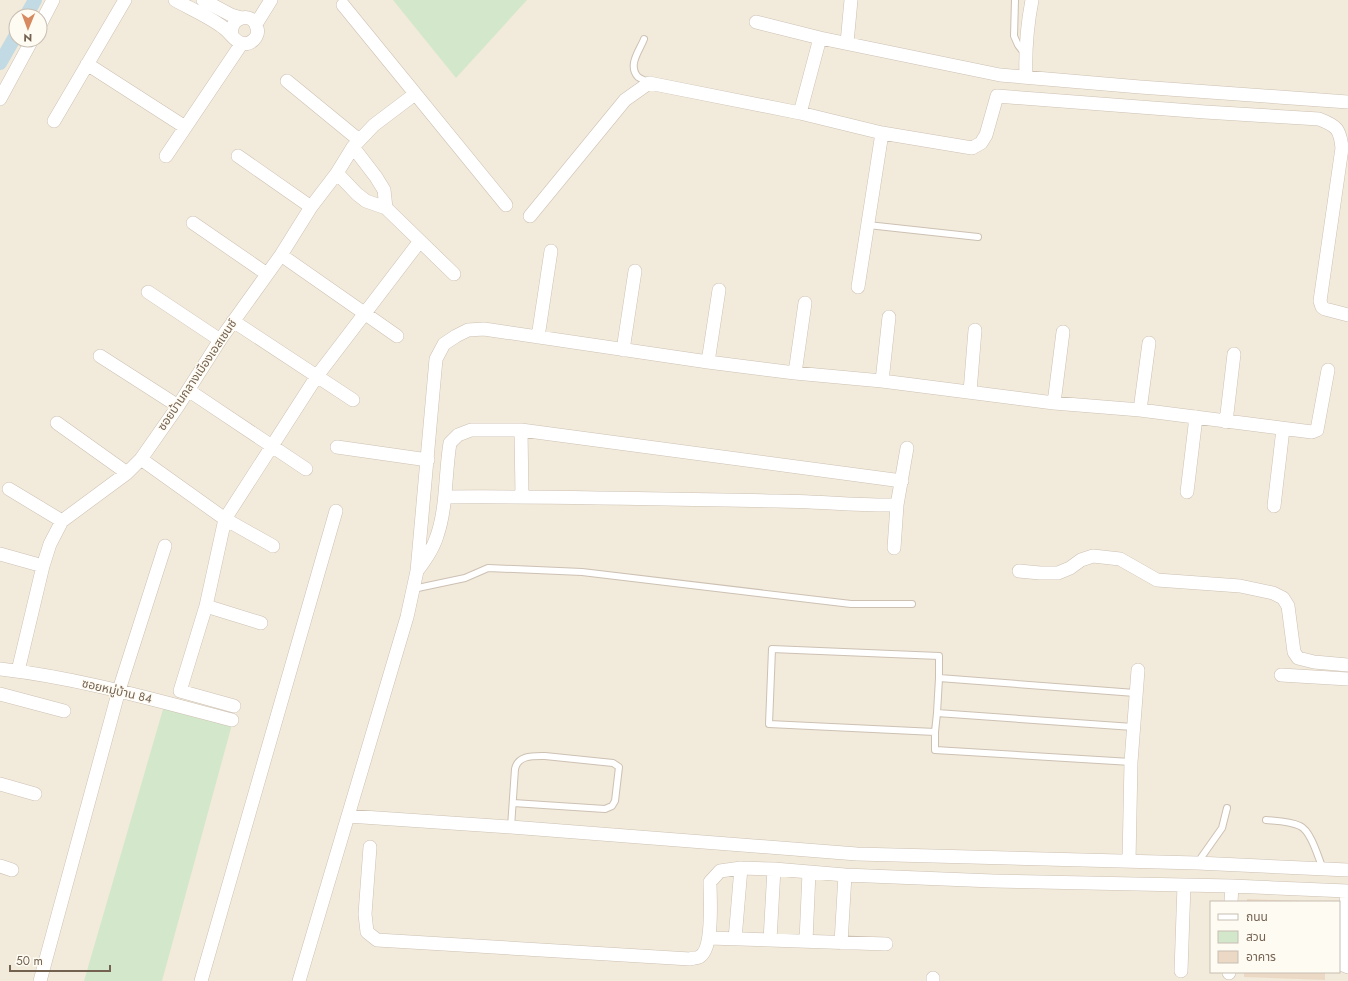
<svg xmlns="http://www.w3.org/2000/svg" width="1348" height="981" viewBox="0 0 1348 981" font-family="Jost,'Noto Sans Thai',sans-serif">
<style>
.residential{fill:#f2eadb;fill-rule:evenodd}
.green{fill:#d3e8cb}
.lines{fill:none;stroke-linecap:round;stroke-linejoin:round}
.canal{stroke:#c2dae3;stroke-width:14}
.building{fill:#ecd9c5}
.lane-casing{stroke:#cdc1b3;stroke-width:8}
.street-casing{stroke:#cdc1b3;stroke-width:14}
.lane{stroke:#fff;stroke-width:6}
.street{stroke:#fff;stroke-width:13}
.labels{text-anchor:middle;stroke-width:3;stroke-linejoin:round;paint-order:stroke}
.street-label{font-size:12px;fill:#746251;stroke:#fefbf3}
</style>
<rect width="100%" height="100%" fill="#fbf7ec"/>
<path class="residential" d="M0,0H1348V981H0ZM16,16H40V40H16ZM1211,902H1339V972H1211Z"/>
<path class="green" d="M393,0H527L456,78Z
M166,699L234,717L162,981H84Z"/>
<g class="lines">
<path class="canal" d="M26,16L35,0
M0,63L16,35"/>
</g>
<path class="building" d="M1247,899L1302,901V902H1247Z
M1244,972H1325V980L1244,977Z"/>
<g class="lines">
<g class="lane-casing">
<path id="lane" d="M1015,0L1014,36L1018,45L1024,53
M644,39C640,50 627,65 638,77C641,79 646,81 649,83
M868,225L978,237
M413,589L465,578L488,568L582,572L851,604H912
M937,713L939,678
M935,732L937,713L1133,727
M1131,762L935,750V732L769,724L772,649L939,656V678L1135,693
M1266,820C1277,821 1290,821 1300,826C1311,831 1318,857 1323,869
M511,827L515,769C518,755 533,756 545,756L613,763L619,767L615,801L612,806L605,809L513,803
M1198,862L1222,828L1227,808"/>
</g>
<g class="street-casing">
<path id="street" d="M175,0C189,8 214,19 225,29C230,33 235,41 241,43C250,46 260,37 257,28C254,11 229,16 232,35
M203,0L231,15L241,18
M343,5L506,205
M756,22L820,38L1000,75L1140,87L1348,102
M256,24L271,0
M40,25L53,0
M847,43L851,0
M87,64L185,127
M1026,77C1025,50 1027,26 1032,0
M287,81L359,140
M0,99L32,40
M800,113L820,38
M54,121L125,0
M353,147L376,177L384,190L386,208
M166,156L242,43
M238,156L311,207
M337,173L357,194L366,201L386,208L454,274
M530,216L625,100L649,83L800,113L882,133L972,148L981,143L986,135L997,96L1205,112L1319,119C1337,126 1340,129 1342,148L1320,301L1322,307L1325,309L1348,315
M193,223L267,274
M281,255L397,336
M858,287L882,133
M148,292L220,340
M233,321L353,400
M538,337L551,251
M623,350L635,271
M100,356L178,406
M708,362L719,290
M795,373L805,303
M882,381L889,317
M188,390L306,469
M970,392L975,330
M1054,403L1063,332
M1140,410L1149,343
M1226,422L1234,354
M57,423L127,473
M521,430L522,496
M337,447L428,460
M141,459L225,519L273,546
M9,489L62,521
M1187,492L1196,417
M445,497C555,496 665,499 776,501C816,501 857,506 897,505L907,448
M1274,506L1283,429
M894,548L897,505
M0,554L43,566
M417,571C425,560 433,549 437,536C447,507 445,473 450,443L458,435L471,430H521L902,481
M1019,571L1040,573H1058L1070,568L1081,560L1093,556L1120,559L1157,580L1240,586L1273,593L1283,598L1288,606L1294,652L1298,658L1314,662L1348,665
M206,606L261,623
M0,669C79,678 155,700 232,720
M18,671L43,566L50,544L62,521L127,473L141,459L178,406L220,340L281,255L311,207L337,173L353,147L374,125L415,94
M1281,675L1348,679
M0,694L64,711
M234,706L180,691L206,606L225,519L317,376L420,241
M0,784L35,794
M348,816L511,827L857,854L1197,863L1348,870
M370,847L365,914L367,932L377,940L690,959C693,958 697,958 699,957C714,950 710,898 710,882L720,871L741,868L774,869L845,875L993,881L1184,885
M1129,861L1131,762L1138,670
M0,866L12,870
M1231,902L1232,886L1347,891L1342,958L1343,965L1348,967
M709,938L886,944
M735,939L741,868
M770,940L774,869
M806,941L809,872
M841,943L845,875
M1181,971L1184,885L1232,886
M1229,973V972
M40,981L119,690L165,546
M201,981L336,511
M299,981L407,617L417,571L436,359L444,344L456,336L468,330L484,329L708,362L795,373L882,381L1054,403L1140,410L1312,432L1317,430L1328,370
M933,981V978"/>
</g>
<use href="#lane" class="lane"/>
<use href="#street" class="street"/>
</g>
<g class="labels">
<g class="street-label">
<text transform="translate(197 375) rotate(-56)" y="4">ซอยบ้านกลางเมืองเอสเซนซ์</text>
<text transform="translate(117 691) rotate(13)" y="4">ซอยหมู่บ้าน 84</text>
</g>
</g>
<rect x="1210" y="901" width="130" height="72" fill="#fefbf3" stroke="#c7beb2"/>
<rect x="1218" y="914" width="20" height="6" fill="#ffffff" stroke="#c7beb2"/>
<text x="1246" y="921" font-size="12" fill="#746251">ถนน</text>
<rect x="1218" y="931" width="20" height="12" fill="#d3e8cb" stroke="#c7beb2"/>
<text x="1246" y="941" font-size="12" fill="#746251">สวน</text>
<rect x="1218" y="951" width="20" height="12" fill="#ecd9c5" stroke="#c7beb2"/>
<text x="1246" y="961" font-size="12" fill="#746251">อาคาร</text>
<g transform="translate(28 28) rotate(181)"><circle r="19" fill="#fefbf3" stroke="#c7beb2"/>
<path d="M0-3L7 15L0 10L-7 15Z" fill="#d78a5f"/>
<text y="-6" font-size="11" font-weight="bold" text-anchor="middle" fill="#746251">N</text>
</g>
<path d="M10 965v6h100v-6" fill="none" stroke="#746251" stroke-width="2"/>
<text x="16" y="965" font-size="12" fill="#746251" stroke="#fefbf3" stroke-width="3" paint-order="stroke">50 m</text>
</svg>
